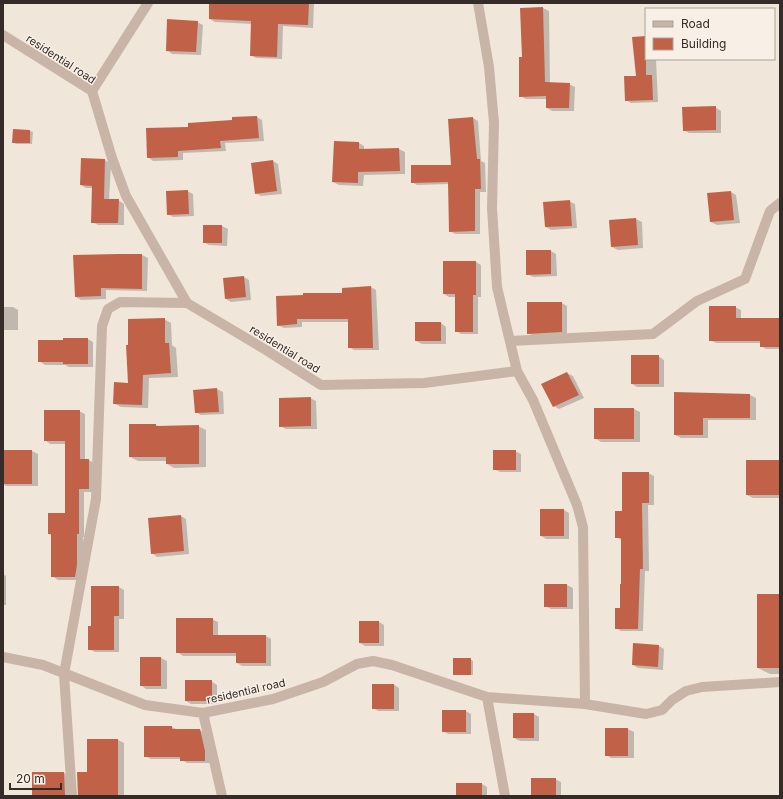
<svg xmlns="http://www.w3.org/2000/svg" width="783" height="799" viewBox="0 0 783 799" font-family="Inter,sans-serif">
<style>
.shadow{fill:#0003}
.building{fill:#c16248}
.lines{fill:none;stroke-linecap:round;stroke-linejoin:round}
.minor{stroke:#c8b5a7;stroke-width:10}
.labels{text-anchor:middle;stroke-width:3;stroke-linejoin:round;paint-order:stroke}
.street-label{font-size:11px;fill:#352b27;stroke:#f8f0e7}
</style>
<rect width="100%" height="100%" fill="#f1e6da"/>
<path class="shadow" d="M210,3H314L313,28L283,26L282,59L256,58L251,55L252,24L215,22L210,19Z
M543,8L549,11L550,83L569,84L575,87L574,111H552L547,108V99H526L520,96L523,58L521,9Z
M197,22L203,25L201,55L172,54L167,50Z
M646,37V59H665L656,60L658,102L631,103L626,100L637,77Z
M715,107L721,111V133H689L684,130Z
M257,117L262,120L264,141L225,143L226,151L183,153V160L153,161L148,157L189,128Z
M473,118L478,121L481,161L485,163L486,192H480V234H455L450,231L449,184L417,185L412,182L452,166Z
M14,130L30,131L33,132L32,144H16L13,142Z
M359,143L364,146V150L399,149L405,152V174L364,175L363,186L339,185L333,182Z
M82,159L105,160L111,164L109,200H118L124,204V225H98L92,222V188H86L81,185Z
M273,161L278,164L282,194L261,196L256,193Z
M187,191L193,194L194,216L173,217L168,214Z
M731,192L736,195L740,223L717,225L711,222Z
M569,201L575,204L577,228L551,230L546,227Z
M636,219L642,222L643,248L618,250L612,247Z
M204,226H222L228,229L227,246L209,245L204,242Z
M551,251L556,254L557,276L533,277L527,274Z
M142,255L148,258L147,291L106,290V299L81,300L76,297L74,256Z
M476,262L481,265V297H478V334H461L456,331V297H449L444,294Z
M244,277L249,280L251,300L231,302L226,299Z
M371,287L376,290L379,350H354L349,347V322H302V327L284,328L278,325Z
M562,303L567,306V335L534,336L528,333Z
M3,307H13L18,310V330H3Z
M735,307L741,310V319H780V349H766L761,346V343H716L710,340Z
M164,319L171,323L172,345L176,348L178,377L149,378L148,408L121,407L114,403L129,384Z
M441,323L446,327V344H422L416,341Z
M88,339L93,342V367H69L65,365H45L39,361L64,341Z
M658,356L664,360V387H637L632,384Z
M567,373L573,376L584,398L559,409L554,406Z
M217,389L223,392L224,414L201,415L196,412L194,391Z
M705,395H750L756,398V420H708V438H681L675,435Z
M310,398L316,401L317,429H286L280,426Z
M595,409H634L640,412V442H601L595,438Z
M79,411L85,414V460H89L94,463V492H84V537H83V569L80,580H58L52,576V536L49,534L66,514V444H50L45,440Z
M156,425L160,427L198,426L206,430V467L174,468L167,464V461H138L130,457Z
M3,451H32L38,454V486H6L3,484Z
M515,451L521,454V472H500L494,469Z
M747,461H780V498H753L747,495Z
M648,473L654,476V505H648L649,571H645L643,631H621L616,628L621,609L622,540L616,537L623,512Z
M564,510L569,513V539H546L541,536Z
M181,516L186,519L189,554L157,557L152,553Z
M3,574L6,576V605H3Z
M545,585H567L573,588V609H551L545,606Z
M119,587L124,590V619H119V652H95L89,649L92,627Z
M780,595V674H770L758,668Z
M212,619L218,622V636H266L271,639V666H242L237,663V656H183L177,652Z
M379,622L384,625V646H365L360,643Z
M659,646L664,649L663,670L638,668L633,665Z
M141,658H161L167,661V689H146L141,685Z
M470,659L473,661V675H457L454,674Z
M211,681L217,685V704H191L186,701Z
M393,684L399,688V711H378L373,708Z
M466,711L471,714V734H448L443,731Z
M534,714L539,717V741H520L514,738Z
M145,727H172L178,730H200L205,734L210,763H187L181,759H151L145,756Z
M606,729H628L634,732V758H611L606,755Z
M88,740H118L124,743V796H79L88,773Z
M64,773L69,776L71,796H33Z
M555,779L561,782V796H532Z
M482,784L487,787V796H458Z"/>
<path class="building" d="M209,3H309L308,25L278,24L277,57L250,56L251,21L209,19Z
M543,7L545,82L570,83L569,108H546V96L519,97V57H522L520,8Z
M167,19L198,21L196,52L166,51Z
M646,36V75H652L653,100L625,101L624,76H636L632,37Z
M716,106V130L683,131L682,107Z
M257,116L259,138L220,141L221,148L178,151V157L147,158L146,128L188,127V123L232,120V117Z
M473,117L477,159H480L481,189H475V231L449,232L448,182L411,183V165H451L448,119Z
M13,129L30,130V143H12Z
M334,141L359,142V149L399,148L400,171L358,172V183L332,182Z
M81,158L105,159L104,199H119L118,223H91L92,186L80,185Z
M273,160L277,191L255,194L251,163Z
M188,190L189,214L167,215L166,191Z
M731,191L734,220L710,222L707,193Z
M570,200L572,226L545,227L543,202Z
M636,218L638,245L611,247L609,220Z
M203,225H222V243H203Z
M526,250H551V274L526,275Z
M118,254H142V289L101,288V296L75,297L73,255Z
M443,261H476V295H473V332H455V294H443Z
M244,276L246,297L225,299L223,278Z
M371,286L373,348H348V319H297V324L277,326L276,296L303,295V293H342V288Z
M527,302H562V332L527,334Z
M709,306H736V318H780V347H760V341H709Z
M165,318V343H169L171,373L143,375L142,405L113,404L114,382L128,383L126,345H128V319Z
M415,322H441V341H415Z
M63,338H88V364H63V362H38V340H63Z
M631,355H659V384H631Z
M567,372L579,395L553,407L541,384Z
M217,388L219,412L195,413L193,390Z
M674,392L750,394V418H703V435H674Z
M311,397V426L279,427V398Z
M594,408H634V439H594Z
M44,410H80V459H89V489H79V534H77V565L75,577H51V534H48V513H65V441H44Z
M129,424H156V426L199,425V464H166V457H129Z
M3,450H32V484H3Z
M493,450H516V470H493Z
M746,460H779V495H746Z
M622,472H649V503H642L643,569H640L638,629H615V608H620V584H621V538H615V511H622Z
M540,509H564V536H540Z
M181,515L184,551L151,554L148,518Z
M544,584H567V607H544Z
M91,586H119V616H114V650H88V626H91Z
M757,594H780V668H757Z
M176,618H213V635H266V663H236V653H176Z
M359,621H379V643H359Z
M633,643L659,645L658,667L632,665Z
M140,657H161V686H140Z
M453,658H471V675H453Z
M185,680H212V701H185Z
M372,684H394V709H372Z
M442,710H466V732H442Z
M513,713H534V738H513Z
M144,726H172V729H200L205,751V761H180V757H144Z
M605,728H628V756H605Z
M87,739H118V796H78L77,772H87Z
M32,772H64L65,796H32Z
M531,778H556V796H531Z
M456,783H482V796H456Z"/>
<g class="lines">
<path class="minor" d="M478,3L489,67L494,123L492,208L497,287L517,371
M3,35L92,91L112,158L126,196L187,303L266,350L321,385L424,383L517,371L533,400L577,505L583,527L585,704L487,697L505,796
M92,91L148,3
M510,341L653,334L697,301L745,279L770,211L780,203
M3,657L43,665L145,705L203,713
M585,704L646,714L662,710L672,700L686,691L702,687L780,682
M72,796L64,674L96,499L102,326L108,309L120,302L187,303
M222,796L203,713L273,699L323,682L357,664L373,661L392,665L487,697"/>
</g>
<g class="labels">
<g class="street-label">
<text transform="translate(61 59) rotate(33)" y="4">residential road</text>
<text transform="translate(285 349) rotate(32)" y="4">residential road</text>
<text transform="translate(246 691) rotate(-13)" y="4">residential road</text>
</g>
</g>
<rect width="783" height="799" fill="none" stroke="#352b27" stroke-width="8"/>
<rect x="645" y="8" width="130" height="52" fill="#f8f0e7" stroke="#aaa19a"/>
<rect x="653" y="21" width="20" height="6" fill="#c8b5a7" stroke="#aaa19a"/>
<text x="681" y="28" font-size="12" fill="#352b27">Road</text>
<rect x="653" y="38" width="20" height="12" fill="#c16248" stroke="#aaa19a"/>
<text x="681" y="48" font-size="12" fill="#352b27">Building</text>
<path d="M10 783v6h51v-6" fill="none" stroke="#352b27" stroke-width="2"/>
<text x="16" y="783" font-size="12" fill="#352b27" stroke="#f8f0e7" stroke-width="3" paint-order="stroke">20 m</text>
</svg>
